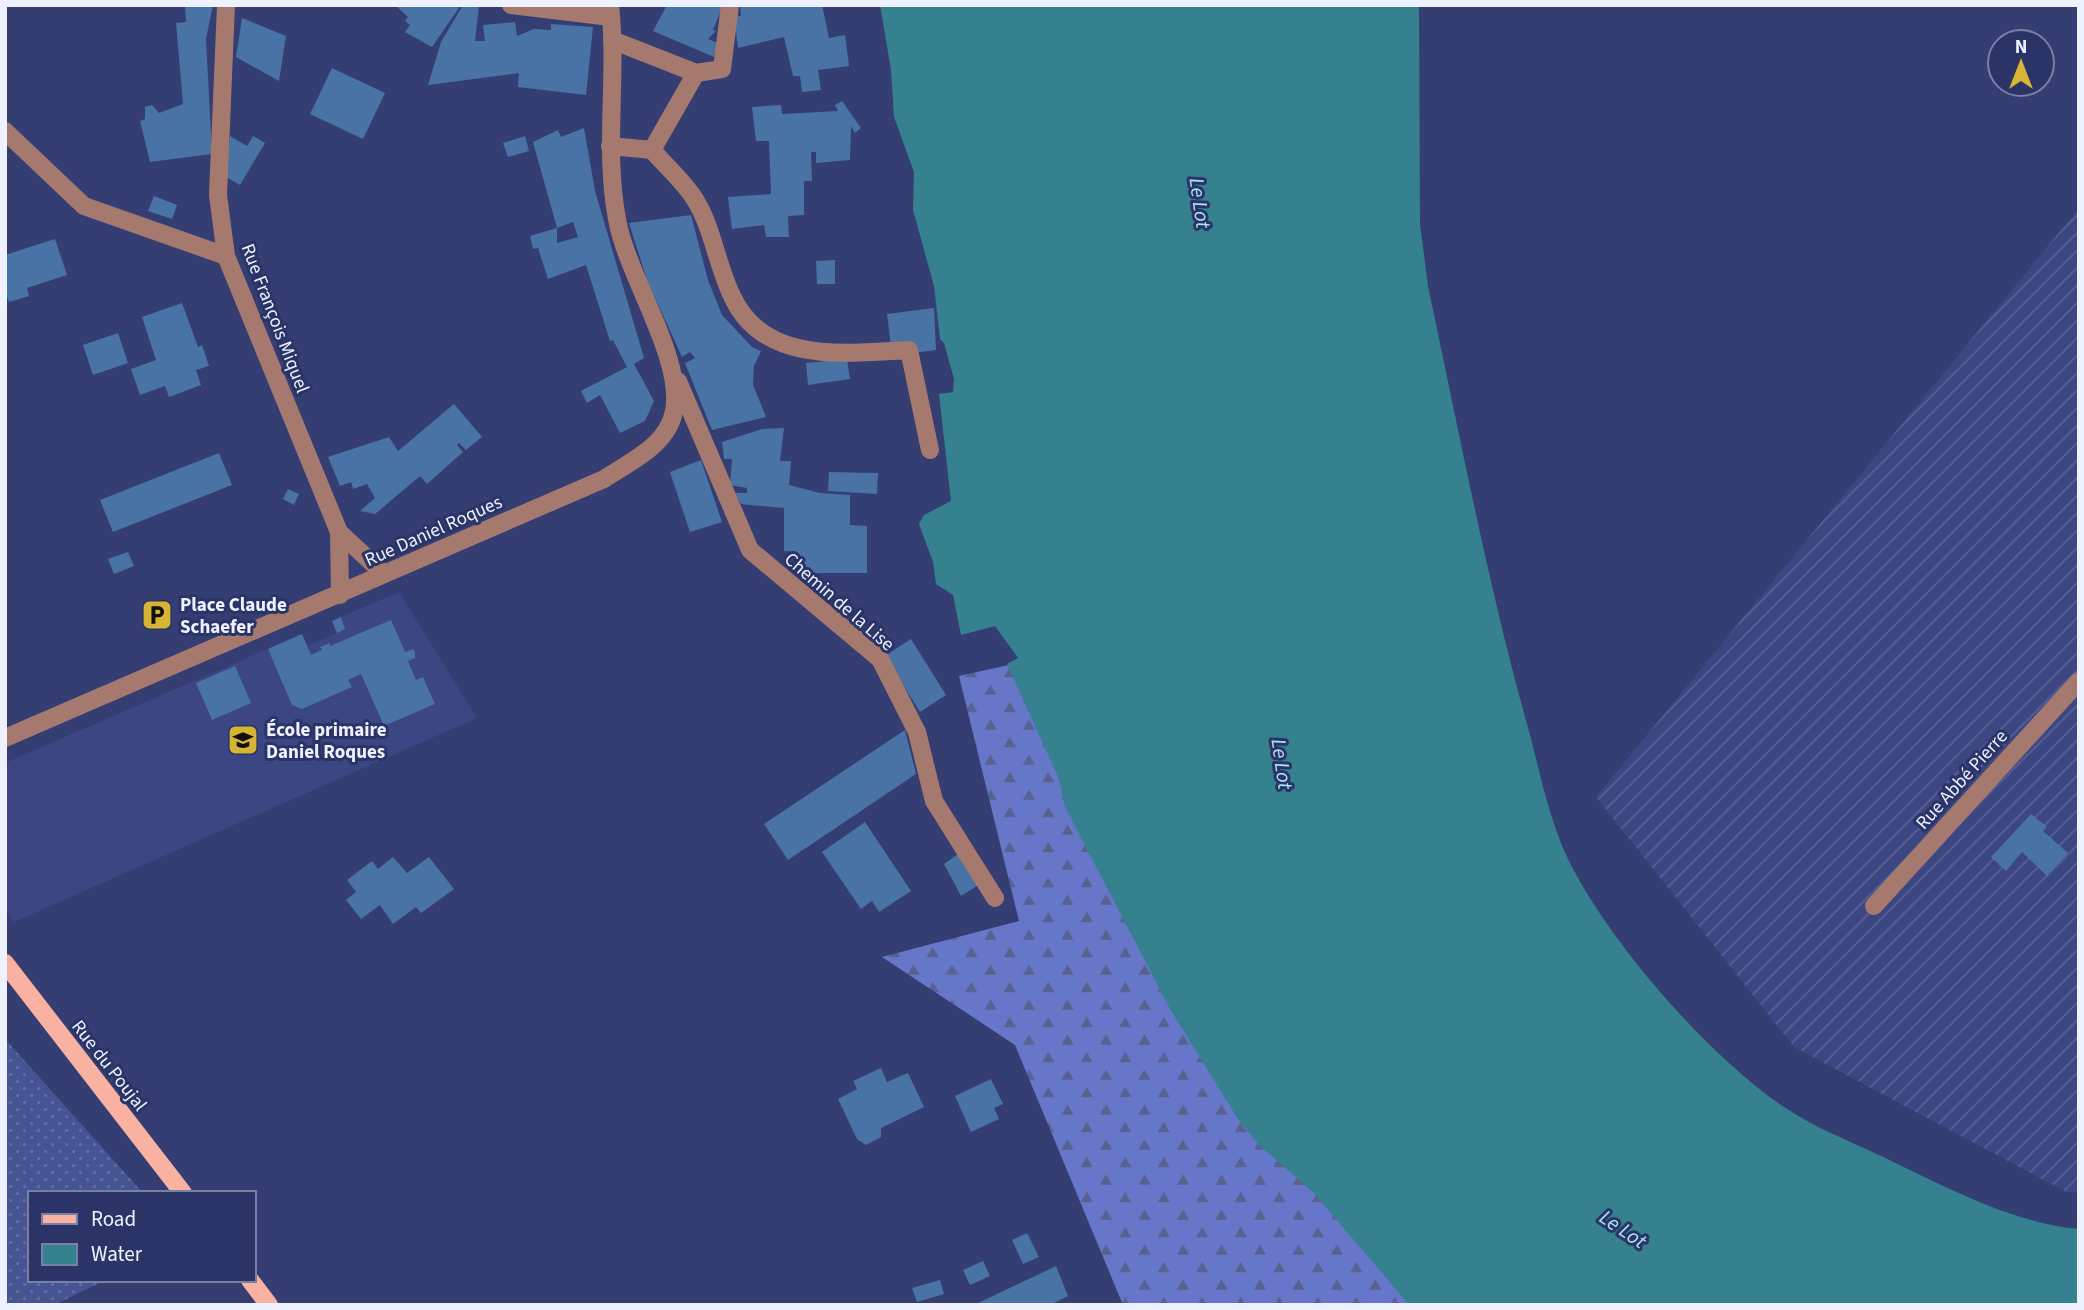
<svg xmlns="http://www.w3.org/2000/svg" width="2084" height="1310" viewBox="0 0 2084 1310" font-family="'Source Sans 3',sans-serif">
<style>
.built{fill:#3c4682}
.industrial{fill:url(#industrial-furrows)}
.grass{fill:url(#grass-dots)}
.forest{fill:url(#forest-firs)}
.water{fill:#358190}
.building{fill:#4973a4}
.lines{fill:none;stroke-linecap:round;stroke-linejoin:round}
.minor{stroke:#a6796f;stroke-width:18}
.major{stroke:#f9b2a1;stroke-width:18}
.labels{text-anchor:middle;stroke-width:6;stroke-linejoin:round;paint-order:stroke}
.street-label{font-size:19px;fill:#eef2ff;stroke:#2a3467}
.poi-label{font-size:19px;font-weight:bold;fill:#eef2ff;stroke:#2a3467;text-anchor:start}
.water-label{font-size:21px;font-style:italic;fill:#aae7f4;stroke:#2a3467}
</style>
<defs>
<pattern id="industrial-furrows" width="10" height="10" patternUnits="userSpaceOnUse" patternTransform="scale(1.75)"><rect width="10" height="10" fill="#3c4682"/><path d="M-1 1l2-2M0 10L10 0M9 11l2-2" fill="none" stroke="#586195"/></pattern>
<pattern id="grass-dots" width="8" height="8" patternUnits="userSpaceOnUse" patternTransform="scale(1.75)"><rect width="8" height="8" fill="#475494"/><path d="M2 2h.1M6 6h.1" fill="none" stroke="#626da4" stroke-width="1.8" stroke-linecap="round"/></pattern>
<pattern id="forest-firs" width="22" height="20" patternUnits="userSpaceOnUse" patternTransform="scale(1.75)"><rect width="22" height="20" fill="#6677ca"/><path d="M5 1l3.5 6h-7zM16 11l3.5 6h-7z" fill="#586291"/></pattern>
</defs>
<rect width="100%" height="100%" fill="#343e73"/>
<path class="built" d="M399,592L477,718L14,922L5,910V763L302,634L308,646L336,633L332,621Z"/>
<path class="industrial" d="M2079,208V1192H2066L1794,1047L1596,797Z"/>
<path class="grass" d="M5,1039L143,1193H30V1280H106L54,1305H5Z"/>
<path class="forest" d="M1055,655L1447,1305H1123L1015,1045L882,957L1019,921L959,676Z"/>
<path class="water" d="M880,5H1419L1420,224L1428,286C1459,432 1487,580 1527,724C1540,771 1549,823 1572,867C1614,947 1706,1053 1781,1105C1811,1126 1847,1140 1881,1156C1944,1186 2009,1222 2079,1229V1305H1409L1314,1193L1259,1145L1238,1119L1170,1009L1065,807L1059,779L1007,664L1018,658L995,626L961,635L953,595L936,584L933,562L919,524L924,515L951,501L939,394L953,392L954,379L944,343L940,339L934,286L913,210L914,172L894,117L891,70Z"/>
<path class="building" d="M185,5H213L206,39L212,154L150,162L140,121L145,119V107L152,105L159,113L183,104L176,23L186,22Z
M395,5H461L432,47L405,32L410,25L405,21L408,17Z
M463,5L479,6L475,41H485L483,25L515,22L517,36L534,29L551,30V24L593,27L586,95L518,87L519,73L428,85L441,42Z
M667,5H719L722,8L713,30L716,31L708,39L718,43L714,57L653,31Z
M740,5H822L829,38L845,35L849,66L818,70L821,90L802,92L800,76H793L784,37L738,48L734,15L741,16Z
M242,18L286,36L279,81L236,57Z
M332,68L385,93L363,139L310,114Z
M842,101L861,128L855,133L851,126L850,160L816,163V152H811L812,181H804V215L788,216L789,237H766L764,225L732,229L728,197L771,194L769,141H756L752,107L781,105L782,114L838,111L835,105Z
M584,128L595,191L644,358L634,364L654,401L645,421L620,433L600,395L587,403L581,391L627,367L613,340L610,341L586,265L548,279L538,248L533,249L530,236L557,228V243L578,237L573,222L557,228L533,142L558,130L561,137Z
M230,136L247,146L253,136L265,143L240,185L226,177Z
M525,136L529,151L508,157L503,143Z
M154,196L177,205L172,219L148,211Z
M691,215L708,280L722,315L752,347L761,351L754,366L753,385L766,417L712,430L685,363L695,358L690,352L682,357L647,280L629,223Z
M55,239L67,275L27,288L29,296L9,302L5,291V255Z
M835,260V284H817L816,261Z
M182,303L198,347L202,345L209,366L196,370L201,385L169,397L165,386L140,395L131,369L156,360L142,317Z
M934,308L936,350L913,353L891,346L887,314Z
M118,333L128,363L93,375L83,345Z
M847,359L850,379L808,385L806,363Z
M454,404L482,437L466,450L459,443L457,445L463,452L427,484L420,476L375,514L360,511L375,498L367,484L353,489L351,482L340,486L328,457L389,437L398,451Z
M784,428L780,461H791L789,485L820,493L850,495V525L867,526V573H800L798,552L784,551V508L741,504L735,493H747V488L730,485L732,459H724L722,442L762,429Z
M219,453L232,485L113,532L100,500Z
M701,460L722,522L690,532L670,472Z
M829,472L878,473L877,494L828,491Z
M288,489L299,494L294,505L283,499Z
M128,552L134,566L114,574L108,559Z
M341,617L345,629L337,633L332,621Z
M391,620L405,652L413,649L415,652V658L408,661L416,680L423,677L435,704L384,726L361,674L348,680L352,687L302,709L292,705L268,649L302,634L311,655L322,650L320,647L330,643V646Z
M911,639L946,695L920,712L885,656Z
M235,666L251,703L212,720L196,683Z
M905,730L916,774L788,860L764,824Z
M2031,814L2047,827L2043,831L2068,853L2047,876L2022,852L2006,871L1991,857Z
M865,822L911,891L879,912L872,901L861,909L822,852Z
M958,854L980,884L961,896L944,864Z
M393,857L407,873L429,857L454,889L421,913L416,907L393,924L380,905L361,919L346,900L356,892L347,880L372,861L378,869Z
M881,1068L887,1082L908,1073L924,1107L881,1128V1137L866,1145L857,1139L838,1099L857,1089L853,1081Z
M991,1079L1003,1104L994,1108L999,1119L971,1132L955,1096Z
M1027,1233L1039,1257L1023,1264L1012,1240Z
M983,1261L990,1276L970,1285L963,1270Z
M1056,1266L1068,1296L1050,1305H974Z
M940,1280L944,1294L917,1302L912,1288Z"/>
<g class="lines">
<path class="minor" d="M226,5L218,195L226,256L339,532L340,595
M511,5L611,17
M612,40L696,73
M696,73L722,69L730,5
M5,131L84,206L226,256
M610,146L652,150L696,73
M652,150C665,165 683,181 694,198C713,227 717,267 733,298C765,365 847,353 909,350L930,450
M678,381L750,550L880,659L917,732L934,801L995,898
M339,532L384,574
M5,738L604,479C631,461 668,445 674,411C684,360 629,278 618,224C603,152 618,78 610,5
M1874,906L2079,681"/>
<path class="major" d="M5,963L183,1193
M250,1280L269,1305"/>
</g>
<defs>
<g id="parking-square" transform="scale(1.575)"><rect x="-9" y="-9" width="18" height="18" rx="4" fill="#d7b434" stroke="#2a3467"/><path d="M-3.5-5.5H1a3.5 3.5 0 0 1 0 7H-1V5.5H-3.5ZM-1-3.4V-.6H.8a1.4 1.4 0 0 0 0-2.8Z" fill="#111"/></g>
<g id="school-square" transform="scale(1.575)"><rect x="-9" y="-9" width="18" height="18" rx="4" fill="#d7b434" stroke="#2a3467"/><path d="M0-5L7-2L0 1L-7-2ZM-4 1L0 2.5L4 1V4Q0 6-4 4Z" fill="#111"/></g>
</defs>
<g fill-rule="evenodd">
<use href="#parking-square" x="157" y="615"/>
<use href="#school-square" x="243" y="740"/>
</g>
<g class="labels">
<g class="street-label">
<text transform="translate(276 318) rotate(69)" y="7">Rue François Miquel</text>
<text transform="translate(433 530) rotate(-24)" y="7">Rue Daniel Roques</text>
<text transform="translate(840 601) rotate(41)" y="7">Chemin de la Lise</text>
<text transform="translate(1961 779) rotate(-48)" y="7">Rue Abbé Pierre</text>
<text transform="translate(110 1065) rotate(52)" y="7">Rue du Poujal</text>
</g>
<g class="poi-label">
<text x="180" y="611">Place Claude<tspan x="180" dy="22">Schaefer</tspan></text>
<text x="266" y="736">École primaire<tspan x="266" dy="22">Daniel Roques</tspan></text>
</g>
<g class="water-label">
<text transform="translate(1200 203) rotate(82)" y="7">Le Lot</text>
<text transform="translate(1282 764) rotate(82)" y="7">Le Lot</text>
<text transform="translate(1623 1229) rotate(34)" y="7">Le Lot</text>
</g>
</g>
<rect width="2084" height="1310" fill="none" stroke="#eef2ff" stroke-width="14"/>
<rect x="28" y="1191" width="228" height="91" fill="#2a3467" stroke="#7880a4" stroke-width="2"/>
<rect x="42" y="1214" width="35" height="10" fill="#f9b2a1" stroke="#7880a4" stroke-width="2"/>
<text x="91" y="1226" font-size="21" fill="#eef2ff">Road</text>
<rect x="42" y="1244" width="35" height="21" fill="#358190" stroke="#7880a4" stroke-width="2"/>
<text x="91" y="1261" font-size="21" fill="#eef2ff">Water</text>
<g transform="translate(2021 63)"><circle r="33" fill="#2a3467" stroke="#7880a4" stroke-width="2"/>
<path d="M0-5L12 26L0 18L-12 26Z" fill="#d7b434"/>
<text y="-10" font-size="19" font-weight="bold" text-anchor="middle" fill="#eef2ff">N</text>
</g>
</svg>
